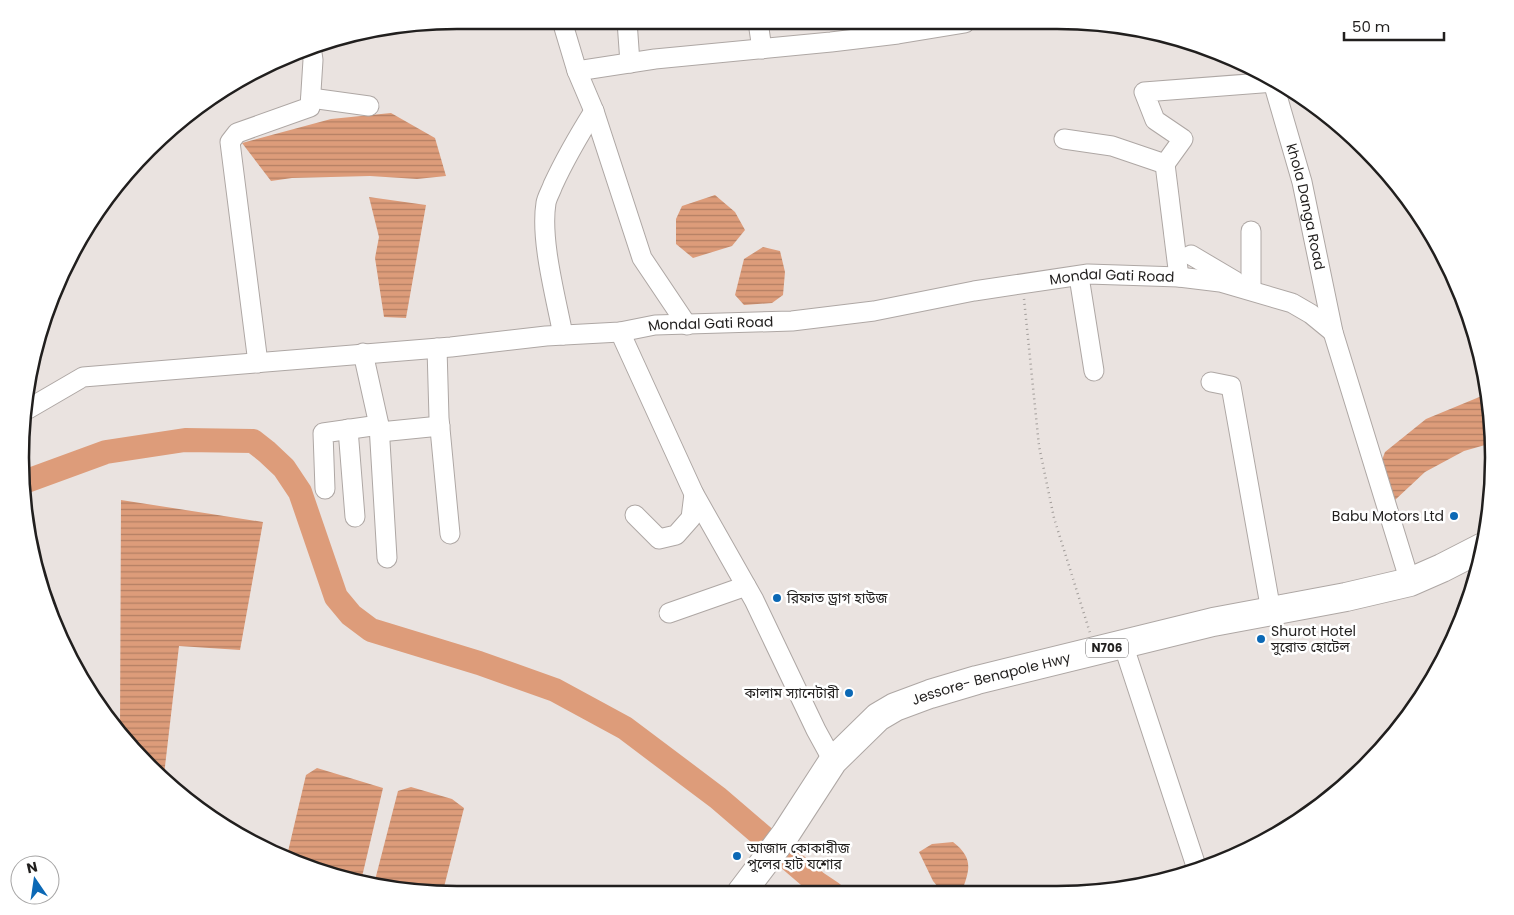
<svg xmlns="http://www.w3.org/2000/svg" width="1514" height="915" viewBox="0 0 1514 915" font-family="Poppins,'Noto Sans Bengali',sans-serif">
<style>
.water{fill:url(#water-rules)}
.lines{fill:none;stroke-linecap:round;stroke-linejoin:round}
.river{stroke:#dd9c7a;stroke-width:24}
.minor-casing{stroke:#aea7a4;stroke-width:21}
.highway-casing{stroke:#aea7a4;stroke-width:30}
.path{stroke:#a29d9a;stroke-width:2.5;stroke-dasharray:1 4;stroke-linecap:butt}
.minor{stroke:#fff;stroke-width:19}
.highway{stroke:#fff;stroke-width:28}
.poi-dot{fill:#0b68b5;stroke:#fff;stroke-width:2}
.labels{text-anchor:middle;stroke-width:5;stroke-linejoin:round;paint-order:stroke}
.shield{fill:#fff;stroke:#646262;stroke-width:1}
.shield-label{font-size:12px;font-weight:bold;fill:#211f1e}
.street-label{font-size:14px;fill:#211f1e;stroke:#fff}
.poi-label{font-size:14px;fill:#211f1e;stroke:#fff;text-anchor:start}
.rim{fill:none;stroke:#211f1e;stroke-width:2.5}
</style>
<defs>
<pattern id="water-rules" width="6" height="5" patternUnits="userSpaceOnUse" patternTransform="scale(1.25)"><rect width="6" height="5" fill="#dd9c7a"/><path d="M0 2.5h6" fill="none" stroke="#b37f63"/></pattern>
</defs>
<rect width="100%" height="100%" fill="#eae3e0"/>
<path class="water" d="M391,113L435,138L446,176L417,179L370,176L292,178L271,181L242,143L331,119Z
M715,195L735,212L745,230L732,246L693,258L676,244V219L682,206Z
M369,197L426,205L406,318L384,317L375,258L379,237Z
M763,247L780,251L785,272L783,295L772,303L744,305L735,295L744,259Z
M1489,393L1492,443L1464,451L1425,472L1395,500L1382,460L1385,452L1426,419Z
M121,500L263,522L240,650L179,646L164,775L120,729Z
M317,768L383,788L361,881L286,860L306,775Z
M411,787L452,799L464,808L443,891H401L374,884L398,791Z
M953,842C975,859 969,871 961,894L943,893L933,881L919,852L932,844Z"/>
<g class="lines">
<path class="river" d="M24,482L106,452L185,440L253,441L267,452L284,468L300,492L336,597L351,615L371,630L479,663L555,690L625,728L718,798L817,883L832,893"/>
<g class="minor-casing">
<g id="minor">
<path d="M562,21L577,71L594,111L642,258L687,325"/>
<path d="M627,21L630,63"/>
<path d="M758,22L762,49"/>
<path d="M577,71L655,59L831,42L898,34L965,23"/>
<path id="s1" d="M1273,82L1302,182L1333,332L1410,582"/>
<path d="M311,98L369,106"/>
<path d="M1064,139L1112,146L1165,164L1183,139L1155,120L1144,92L1274,82"/>
<path d="M1165,164L1179,277"/>
<path d="M1191,255L1235,281"/>
<path d="M1080,283L1094,371"/>
<path d="M1251,290V231"/>
<path d="M620,332L694,494L754,600L816,730L833,761"/>
<path d="M563,335C556,298 540,240 546,203C547,197 551,191 553,185C565,159 579,135 594,111"/>
<path d="M437,348L439,418L450,534"/>
<path d="M363,353L379,425L387,558"/>
<path d="M258,363L230,142L237,133L310,107L313,60L311,46"/>
<path d="M1211,382L1231,386L1271,611"/>
<path id="s2" d="M28,409L83,377L451,347L546,336L620,332L655,325L792,321L874,311L974,291L1088,274L1179,277L1220,282L1292,303L1311,314L1333,332"/>
<path d="M348,429L355,517"/>
<path d="M380,432L440,426"/>
<path d="M325,489L323,433L379,425"/>
<path d="M635,515L659,539L676,535L691,518L694,494"/>
<path d="M669,613L746,586"/>
<path d="M1123,644L1197,869"/>
</g>
</g>
<g class="highway-casing">
<g id="highway">
<path id="s3" d="M741,893L785,835L833,761L878,717L895,707L930,694L977,680L1213,622L1346,597L1410,582L1442,568L1483,547"/>
</g>
</g>
<path class="path" d="M1024,299L1039,446L1054,518L1090,633"/>
<use href="#minor" class="minor"/>
<use href="#highway" class="highway"/>
</g>
<g class="poi-dot">
<circle cx="1454" cy="516" r="5"/>
<circle cx="777" cy="598" r="5"/>
<circle cx="1261" cy="639" r="5"/>
<circle cx="849" cy="693" r="5"/>
<circle cx="737" cy="856" r="5"/>
</g>
<g class="labels">
<rect class="shield" x="1086" y="638.5" width="42" height="19" rx="4"/>
<g class="shield-label">
<text x="1107" y="652">N706</text>
</g>
<g class="street-label">
<text dy="5" stroke="none"><textPath href="#s1" startOffset="129">khola Danga Road</textPath></text>
<text dy="5" stroke="none"><textPath href="#s2" startOffset="1099">Mondal Gati Road</textPath></text>
<text dy="5" stroke="none"><textPath href="#s2" startOffset="694">Mondal Gati Road</textPath></text>
<text dy="5" stroke="none"><textPath href="#s3" startOffset="344">Jessore- Benapole Hwy</textPath></text>
</g>
<g class="poi-label">
<text x="1444" y="521" text-anchor="end">Babu Motors Ltd</text>
<text x="787" y="603">রিফাত ড্রাগ হাউজ</text>
<text x="1271" y="636">Shurot Hotel<tspan x="1271" dy="16">সুরোত হোটেল</tspan></text>
<text x="839" y="698" text-anchor="end">কালাম স্যানেটারী</text>
<text x="747" y="853">আজাদ কোকারীজ<tspan x="747" dy="16">পুলের হাট যশোর</tspan></text>
</g>
</g>
<path d="M0 0H1514V915H0ZM457 29H1057A428 428 0 0 1 1485 457V458A428 428 0 0 1 1057 886H457A428 428 0 0 1 29 458V457A428 428 0 0 1 457 29Z" fill="#fff" fill-rule="evenodd"/>
<path class="rim" d="M457 29H1057A428 428 0 0 1 1485 457V458A428 428 0 0 1 1057 886H457A428 428 0 0 1 29 458V457A428 428 0 0 1 457 29Z"/>
<g transform="translate(35 880) rotate(347)"><circle r="24" fill="#ffffff" stroke="#a6a5a5"/>
<path d="M0-4L9 19L0 12L-9 19Z" fill="#0b68b5"/>
<text y="-8" font-size="14" font-weight="bold" text-anchor="middle" fill="#211f1e">N</text>
</g>
<path d="M1344 32v8h100v-8" fill="none" stroke="#211f1e" stroke-width="2.5"/>
<text x="1352" y="32" font-size="15" fill="#211f1e" stroke="#ffffff" stroke-width="4" paint-order="stroke">50 m</text>
</svg>
